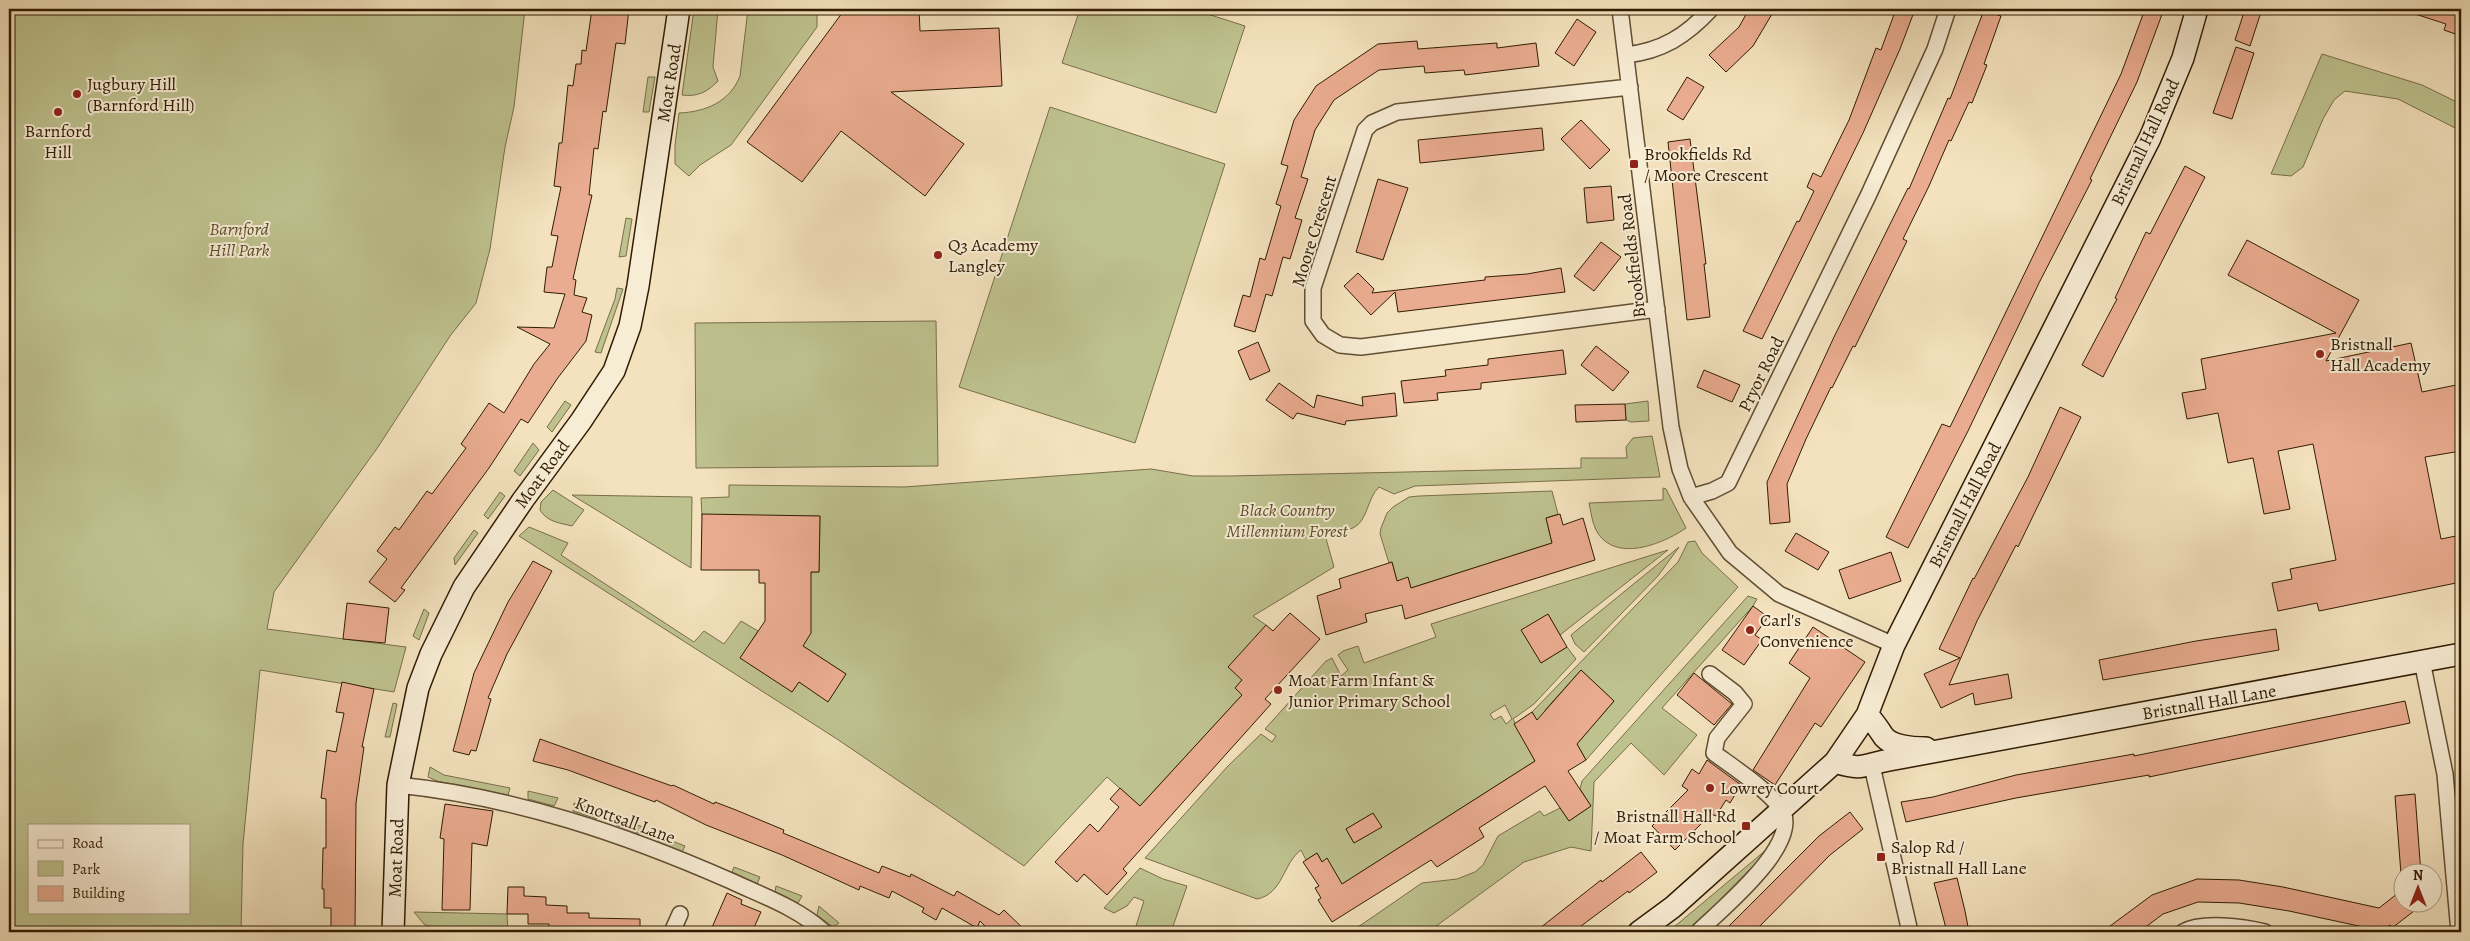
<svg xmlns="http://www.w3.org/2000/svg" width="2470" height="941" viewBox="0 0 2470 941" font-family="Alegreya,serif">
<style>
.green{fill:#bec28f;stroke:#786f49;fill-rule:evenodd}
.building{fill:#eaac90;stroke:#311c03}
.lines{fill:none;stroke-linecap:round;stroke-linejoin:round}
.street-casing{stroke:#624e32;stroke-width:18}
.secondary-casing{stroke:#311c03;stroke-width:24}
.street{stroke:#f7ecd4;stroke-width:15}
.secondary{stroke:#f7ecd4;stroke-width:21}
.poi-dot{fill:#8f2418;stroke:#f7ecd4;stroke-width:2}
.labels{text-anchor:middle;stroke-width:4;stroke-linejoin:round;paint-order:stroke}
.street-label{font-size:18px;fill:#311c03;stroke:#f7ecd4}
.poi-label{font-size:18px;fill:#311c03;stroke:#f7ecd4;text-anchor:start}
.park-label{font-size:18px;font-style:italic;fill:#5b4e2d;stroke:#f7ecd4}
</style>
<rect width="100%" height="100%" fill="#f3e2bd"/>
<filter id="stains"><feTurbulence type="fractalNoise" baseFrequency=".004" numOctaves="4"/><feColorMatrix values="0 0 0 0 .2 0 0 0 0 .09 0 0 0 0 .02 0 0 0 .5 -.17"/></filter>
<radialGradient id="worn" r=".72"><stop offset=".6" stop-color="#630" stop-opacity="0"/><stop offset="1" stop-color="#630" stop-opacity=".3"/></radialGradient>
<path class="green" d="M9,9H525L514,107L505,147L490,249L476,303L450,336L378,447L274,592L267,629L406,647L394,692L260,670L243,844L241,932H9ZM29,825H189V912H29Z
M694,9H718L713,67L718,81C707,92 698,97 682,95Z
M748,9H817V27L731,145L700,165L689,176L675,164V146L679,113C705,112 730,102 740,76Z
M1080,9H1192L1245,26L1216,113L1062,63Z
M2322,54L2422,85L2461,104V131L2398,99L2345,91L2334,100L2323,119L2303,167L2291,176L2271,174Z
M648,77H655L649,112H643Z
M1050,107L1225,164L1135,443L959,387Z
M626,218L632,219L626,256L619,257Z
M617,288L623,289L601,353L595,352L615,299Z
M936,321L938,466L696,468L695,323Z
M565,401L571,405L552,432L547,427Z
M1648,401L1649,421L1631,422L1626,420L1625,404Z
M1652,436L1660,477L1415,486L1394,494L1379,487C1367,498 1368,521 1353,528C1345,531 1334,533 1325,535L1334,567L1253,616L1266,625L1242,680L1235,688L1242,695L1140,806L1107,777L1024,866L837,739L519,536L529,527L568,543L561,555L694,642L704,631L724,644L741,621L758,631L741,657L792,692L799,682L828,701L846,674L803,646L811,572H819L820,516H702L701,498L729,497V485L904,487L1151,469L1193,476H1230L1581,468V458H1627L1626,447L1633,438Z
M533,443L539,450L520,476L514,471Z
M1663,488L1666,489L1686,528C1663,544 1614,564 1596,530C1592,522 1591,512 1589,503L1663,500Z
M553,490L584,510L572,526C560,523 547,522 540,510L541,502Z
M1552,491L1558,514L1546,518L1552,543L1411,588L1408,578L1397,581L1392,562L1389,563L1380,534L1381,528L1387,513L1393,507L1409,497L1419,496Z
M500,492L505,496L488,519L484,515Z
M572,495L692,497L691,568Z
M474,530L478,533L455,565L454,558Z
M1695,541L1702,553L1738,587L1586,760L1577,744L1614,701L1581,670L1545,710L1550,715L1538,722L1532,712L1678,562L1688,542Z
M1679,547L1658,576L1584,652L1575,644L1571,635Z
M1668,550L1560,635L1548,614L1541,663L1567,647L1576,659L1534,704L1513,719L1535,761L1342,884L1327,859L1322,862L1317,853L1306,860L1301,850C1283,863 1283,894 1257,899L1145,858L1228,766L1261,734L1272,742L1276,736L1265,729L1326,661L1332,658L1341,676L1348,670L1338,655L1343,651L1358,646L1364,663L1436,637L1431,624ZM1505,705L1512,719L1506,724L1501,716L1494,720L1490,714ZM1373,813L1381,827L1354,843L1346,829Z
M1748,596L1757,599L1753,606L1662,708L1697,735L1664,775L1631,743L1594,782L1591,851L1571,847L1524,862L1428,932H1347L1361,925L1422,883L1457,879L1475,872L1483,865L1498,836L1540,811L1544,816L1560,808L1569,821L1591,806L1580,789L1582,781Z
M424,609L429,613L419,640L413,636Z
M393,703L397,704L390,737H385Z
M430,767L444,775L510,788L508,795L437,781L428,777Z
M528,791L558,798L554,806L528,799Z
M574,803L600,812L597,819L573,811Z
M617,818L643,827L640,834L616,825Z
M659,836L685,846L682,852L658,842Z
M1766,850L1756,863L1688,932H1668Z
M734,867L760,877L757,884L732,872Z
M1140,868L1163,879L1187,886L1171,932H1134L1144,901L1134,897L1127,906L1114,913L1104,908Z
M776,886L802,896L798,903L775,892Z
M819,906L839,923L833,927L817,915Z
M414,912L507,914L508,932L428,926L424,924Z"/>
<path class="building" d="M592,9H629L625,44L616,43L606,112L603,111L598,149L594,148L589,195H592L573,279L576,280L574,295L587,298L582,312L592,315L586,341L557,379L528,423L521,419L489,468L401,588L405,590L395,602L369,582L387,559L377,551L395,527L399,530L427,491L432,494L466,448L461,444L489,403L504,413L534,364L550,344L517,327L554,328L565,294L544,292L547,267H552L558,236L551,235L561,187L554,186L559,143H562L568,85L573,86L576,64H581L582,50L586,51Z
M845,9H919L920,31L999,28L1002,86L891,92L964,144L925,196L841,131L802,182L747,142Z
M1749,9H1775L1753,46L1726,72L1709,55L1739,27Z
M1896,9L1914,12L1900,49L1863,133L1762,339L1743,331L1797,221L1799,222L1814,191L1807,187L1813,173L1821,177L1849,120L1876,48L1881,50Z
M2145,9H2164L2137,82L2090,179L2092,180L2039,283L1968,431L1908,548L1886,537L1942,424L1950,427L1973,380L2121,74Z
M2245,9H2262L2250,46L2235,40Z
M2409,9H2461V36L2444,30L2446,24L2409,12Z
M1984,10L2001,16L1984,64L1987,65L1972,103L1969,102L1951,141L1949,140L1929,186L1903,239L1907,241L1855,347L1853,346L1832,388L1831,387L1806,439L1787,484L1790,522L1770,524L1767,482L1834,337L1908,188L1909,189L1948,98L1950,99Z
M1577,19L1596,32L1574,66L1555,53Z
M1417,41L1418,49L1497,43V48L1536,43L1539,66L1465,75L1464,70L1425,73L1424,66L1379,70L1334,100L1315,130L1301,177L1308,179L1295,218L1302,220L1290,259L1283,257L1272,296L1266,294L1255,332L1234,326L1243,295L1250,297L1260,258L1265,260L1281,206L1276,204L1288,166L1281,164L1294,120L1316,86L1378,44Z
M2236,47L2254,53L2232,119L2213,113Z
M1687,77L1704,87L1683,120L1667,110Z
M1581,120L1610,150L1590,169L1561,139Z
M1542,128L1544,150L1420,163L1418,140Z
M1690,139L1706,264H1704L1710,317L1687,320L1668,142Z
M2185,166L2205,177L2103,377L2082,365L2117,299L2115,298L2146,232L2150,234Z
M1378,179L1408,188L1383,260L1356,252Z
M1611,186L1614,220L1587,223L1584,188Z
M2247,240L2359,300L2326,361L2411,343L2422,392L2461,384V451L2425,457L2441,539L2461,535V582L2319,611L2317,603L2278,611L2272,583L2292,579L2290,569L2336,560L2313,444L2278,451L2290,509L2264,514L2253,458L2228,463L2218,413L2187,419L2182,393L2206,389L2201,359L2336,333L2228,275Z
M1601,242L1621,257L1594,291L1574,276Z
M1561,268L1565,292L1398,312L1395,292L1371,315L1344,286L1358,273L1374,289L1372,293L1485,280V277L1527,274Z
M1258,342L1270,371L1250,380L1238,351Z
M1596,346L1629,372L1613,391L1581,365Z
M1563,350L1566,374L1481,383V389L1437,393L1438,400L1404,403L1401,381L1446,376L1445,370L1488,365V359Z
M1704,370L1740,385L1732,402L1697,387Z
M1279,383L1314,408L1317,395L1363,406L1362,397L1395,393L1397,416L1346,421L1345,425L1297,413L1293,419L1266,400Z
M1625,404L1626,420L1576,422L1575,405Z
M2060,407L2081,417L2018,547L2016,545L1977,621L1949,685L2008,674L2012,698L1975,705L1973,693L1941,708L1924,674L1960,658L1939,649L1973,578L1974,579L2028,477Z
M702,514L820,516L819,572H811V633L803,646L846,674L828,702L799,682L792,692L740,658L765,621V583H759V570H701Z
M1560,514L1563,525L1583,518L1595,560L1405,619L1402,605L1365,614L1367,622L1326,635L1317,596L1341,588L1339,579L1392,562L1397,581L1408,577L1411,588L1552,543L1546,518Z
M1796,533L1829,552L1818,570L1785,551Z
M1891,552L1901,581L1849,599L1839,570Z
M533,561L552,571L507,654L488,698L491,699L476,751L471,750L469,755L453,751L474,673L508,602Z
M347,603L389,608L385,643L343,639Z
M1753,606L1768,617L1755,635L1762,640L1744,665L1722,650Z
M1290,613L1320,639L1265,699L1271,704L1123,869L1127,873L1107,895L1084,874L1077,882L1055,862L1090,824L1098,832L1119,807L1110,799L1120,788L1140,806L1242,695L1235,688L1242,680L1228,667L1266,625L1273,631Z
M1548,614L1567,647L1541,663L1521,630Z
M1813,627L1865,662L1821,727L1815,723L1775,785L1753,770L1810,678L1789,663Z
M2276,629L2279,650L2103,680L2099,660L2196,641Z
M1581,670L1614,701L1577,744L1586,760L1568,771L1591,806L1569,821L1545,786L1479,828L1484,837L1437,867L1431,860L1332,922L1318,900L1321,898L1315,888L1319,886L1303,862L1317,853L1322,862L1327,858L1342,884L1535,761L1514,724L1532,712L1537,720Z
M1694,673L1732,704L1714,725L1677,695Z
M342,682L374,689L362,747H364L356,803L355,932H331V908H324V889H322L323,848H326V799L321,798L327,750L336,752L344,713L336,712Z
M2405,701L2410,723L2149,777V775L2016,798L1906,822L1901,802L1933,797L2016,775L2134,754V756Z
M540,739L672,786L673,785L714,804L715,802L736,810L784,830L783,833L879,873L882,866L910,877L911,874L954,896L957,891L999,915L1004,910L1027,932H991L980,921L977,928L942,908L936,920L922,912L924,908L892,891L889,898L860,886L859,890L782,855L706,825L656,800L655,802L568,770L533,761Z
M1707,760L1741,785L1730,803L1726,800L1716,816L1711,814L1675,850L1652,826L1688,790L1682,786L1692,769L1699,774Z
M2415,794L2421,874H2401L2395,796Z
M445,804L493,811L487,846L472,843L470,910H442L444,839L440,838Z
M1850,812L1863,829L1830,855L1754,932H1723L1819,836Z
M1373,813L1382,827L1354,843L1346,829Z
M1641,852L1657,872L1629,893L1628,891L1573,932H1535L1601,880L1602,882Z
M1957,878L1965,911L1969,932H1947L1934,883Z
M2197,879L2239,880L2283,887L2379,908L2402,890V904H2423L2392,928L2390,925L2382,931L2289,911L2239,903L2198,902L2163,914L2139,932H2102L2152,895Z
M508,887H524V896L546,897V905L567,906V913H589V918L640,919V932H549V924H528V914H507Z
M727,893L742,900L741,904L761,912L752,932H710Z"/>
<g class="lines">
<g class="street-casing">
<path id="street" d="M1620,9L1671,427L1680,469L1691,497L1730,553L1779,594L1894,645
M1626,55C1662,51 1686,36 1711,9
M1630,87L1397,112L1372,123L1365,130L1313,288V321L1323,335L1340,345L1361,347L1657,309
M1691,497L1712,491L1728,483L1868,196L1935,49L1948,9
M2422,661L2445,774L2459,932
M1872,766L1910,932
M398,785C515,797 624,834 731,881C763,896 798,908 824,932
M672,932L680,914
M1698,932C1719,911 1804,843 1781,809C1768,790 1733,767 1714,753L1717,738L1744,704L1735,693L1710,674
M2183,932C2202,921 2244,927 2265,932"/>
</g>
<g class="secondary-casing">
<path id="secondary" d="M1867,715C1874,721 1877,727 1882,734C1889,747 1914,748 1926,748
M1835,762C1863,771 1863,765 1889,760L2461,654
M393,932L398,785L418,688L431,654L464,587L523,500L581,421L614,371L630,326L638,286L679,9
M1639,932L1673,907L1835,762L1867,715L1894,645L2150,138L2183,58L2197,9"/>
</g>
<use href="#street" class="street"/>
<use href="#secondary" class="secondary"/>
</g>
<g class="poi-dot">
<circle cx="77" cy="94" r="5"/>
<circle cx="58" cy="112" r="5"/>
<rect x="1629" y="159" width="10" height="10" rx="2.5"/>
<circle cx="938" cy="255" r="5"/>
<circle cx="2320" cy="354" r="5"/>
<circle cx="1750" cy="630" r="5"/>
<circle cx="1278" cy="690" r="5"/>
<circle cx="1710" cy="788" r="5"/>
<rect x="1741" y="821" width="10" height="10" rx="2.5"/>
<rect x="1876" y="852" width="10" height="10" rx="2.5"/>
</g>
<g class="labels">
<g class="street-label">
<text transform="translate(669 83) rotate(-81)" y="6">Moat Road</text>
<text transform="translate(2145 142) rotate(-65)" y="6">Bristnall Hall Road</text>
<text transform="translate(1314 231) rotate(-73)" y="6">Moore Crescent</text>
<text transform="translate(1632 256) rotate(-97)" y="6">Brookfields Road</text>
<text transform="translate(1761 374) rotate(-64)" y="6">Pryor Road</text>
<text transform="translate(542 474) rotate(-54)" y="6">Moat Road</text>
<text transform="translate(1965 505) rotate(-63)" y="6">Bristnall Hall Road</text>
<text transform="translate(2209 702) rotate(-10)" y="6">Bristnall Hall Lane</text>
<text transform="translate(625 820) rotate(20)" y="6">Knottsall Lane</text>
<text transform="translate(396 858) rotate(-88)" y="6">Moat Road</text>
</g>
<g class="poi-label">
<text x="87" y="90">Jugbury Hill<tspan x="87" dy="21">(Barnford Hill)</tspan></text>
<text x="58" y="137" text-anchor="middle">Barnford<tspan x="58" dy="21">Hill</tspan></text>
<text x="1644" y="160">Brookfields Rd<tspan x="1644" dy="21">/ Moore Crescent</tspan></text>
<text x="948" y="251">Q3 Academy<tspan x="948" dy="21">Langley</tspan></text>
<text x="2330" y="350">Bristnall<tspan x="2330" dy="21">Hall Academy</tspan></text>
<text x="1760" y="626">Carl's<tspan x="1760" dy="21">Convenience</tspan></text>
<text x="1288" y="686">Moat Farm Infant &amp;<tspan x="1288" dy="21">Junior Primary School</tspan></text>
<text x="1720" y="794">Lowrey Court</text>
<text x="1736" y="822" text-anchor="end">Bristnall Hall Rd<tspan x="1736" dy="21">/ Moat Farm School</tspan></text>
<text x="1891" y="853">Salop Rd /<tspan x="1891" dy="21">Bristnall Hall Lane</tspan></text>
</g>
<g class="park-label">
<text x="239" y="235">Barnford<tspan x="239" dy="21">Hill Park</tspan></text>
<text x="1287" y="516">Black Country<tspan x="1287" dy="21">Millennium Forest</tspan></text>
</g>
</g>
<rect width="2470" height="941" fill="none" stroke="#f3e2bd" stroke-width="30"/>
<rect x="10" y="10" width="2450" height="921" fill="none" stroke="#311c03" stroke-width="2.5"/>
<rect x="15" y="15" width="2440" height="911" fill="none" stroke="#311c03"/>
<rect x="28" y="824" width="162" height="90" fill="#f7ecd4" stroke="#a89980"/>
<rect x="38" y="840" width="25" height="8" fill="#f7ecd4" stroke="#a89980"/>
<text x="72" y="848" font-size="15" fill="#311c03">Road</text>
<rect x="38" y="861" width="25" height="15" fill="#bec28f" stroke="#a89980"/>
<text x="72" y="874" font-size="15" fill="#311c03">Park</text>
<rect x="38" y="886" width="25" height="15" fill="#eaac90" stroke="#a89980"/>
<text x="72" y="898" font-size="15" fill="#311c03">Building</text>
<g transform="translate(2418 888)"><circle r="24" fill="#f7ecd4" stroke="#a89980"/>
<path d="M0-4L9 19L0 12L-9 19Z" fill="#8f2418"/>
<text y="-8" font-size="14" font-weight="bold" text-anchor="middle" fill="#311c03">N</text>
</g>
<rect width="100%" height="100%" filter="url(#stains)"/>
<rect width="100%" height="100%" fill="url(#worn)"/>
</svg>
